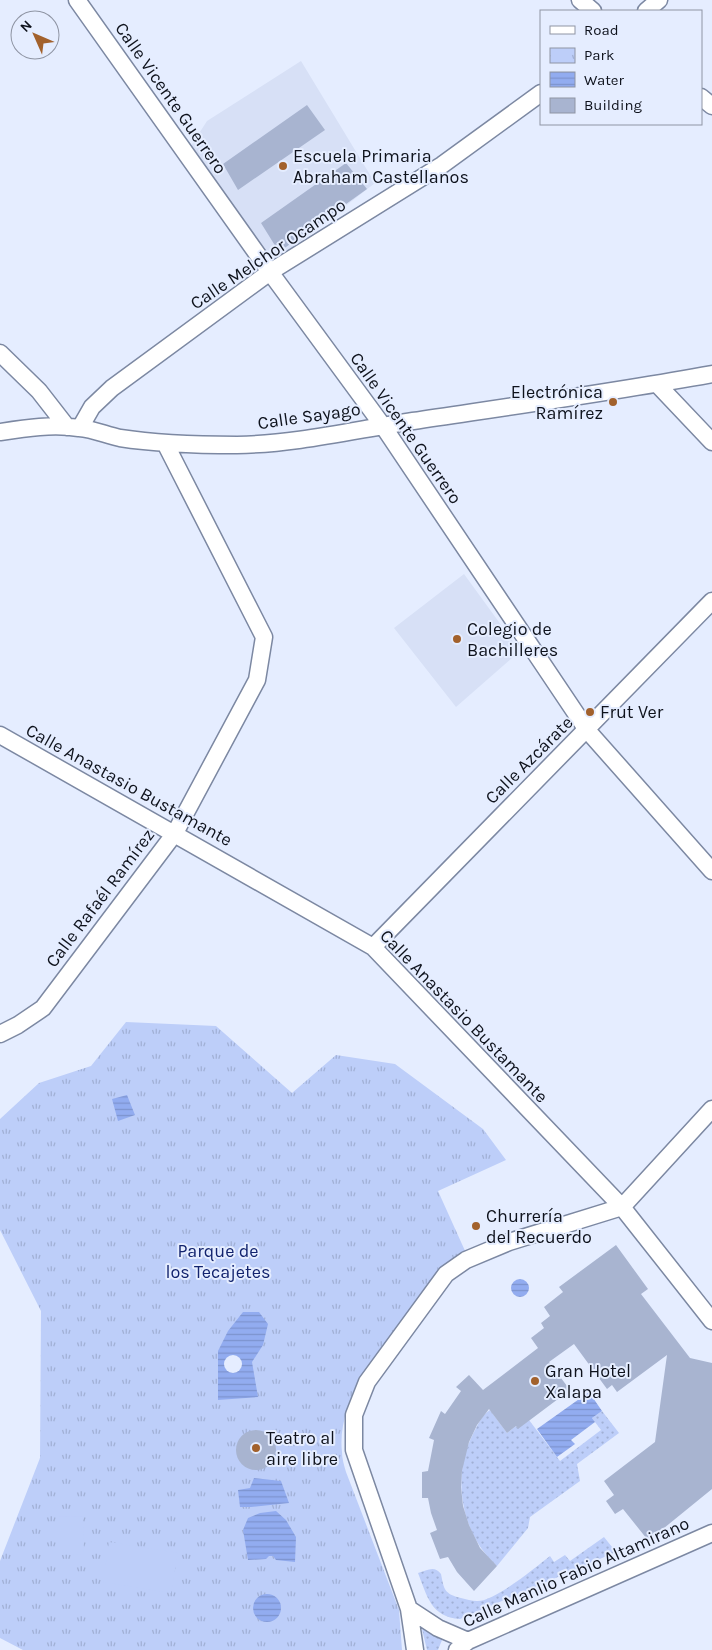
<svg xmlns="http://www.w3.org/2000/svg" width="712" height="1650" viewBox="0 0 712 1650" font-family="Karla,sans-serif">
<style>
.built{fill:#d7e0f6}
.grass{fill:url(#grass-dots)}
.park{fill:url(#park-tufts)}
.pitch{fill:#bdcef9}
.water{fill:url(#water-rules)}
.pier{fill:#e5edff}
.building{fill:#a8b4d0}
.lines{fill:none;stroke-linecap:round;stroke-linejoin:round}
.street-casing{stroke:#7c88a2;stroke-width:19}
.street{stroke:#fff;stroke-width:16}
.poi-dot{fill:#a2612c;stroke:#e5edff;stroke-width:2}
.labels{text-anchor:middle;stroke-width:4;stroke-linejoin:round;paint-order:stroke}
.street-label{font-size:18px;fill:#0e121c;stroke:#e5edff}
.poi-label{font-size:18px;fill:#0e121c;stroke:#e5edff;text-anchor:start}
.park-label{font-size:18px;fill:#12236e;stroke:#e5edff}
</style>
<defs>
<pattern id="grass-dots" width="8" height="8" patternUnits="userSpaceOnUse" patternTransform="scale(1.25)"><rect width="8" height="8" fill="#bdcef9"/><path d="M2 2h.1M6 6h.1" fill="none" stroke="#a1b0d5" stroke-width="1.8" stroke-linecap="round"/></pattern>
<pattern id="park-tufts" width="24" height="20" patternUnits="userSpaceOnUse" patternTransform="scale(1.25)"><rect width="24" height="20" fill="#bdcef9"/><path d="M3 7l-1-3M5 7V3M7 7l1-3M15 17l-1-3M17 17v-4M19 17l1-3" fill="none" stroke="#a1b0d5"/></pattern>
<pattern id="water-rules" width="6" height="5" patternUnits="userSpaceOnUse" patternTransform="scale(1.25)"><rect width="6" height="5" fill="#92acf0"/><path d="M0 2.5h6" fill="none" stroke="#7d93cd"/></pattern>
</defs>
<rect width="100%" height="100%" fill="#e5edff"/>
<path class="built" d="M301,61L375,183L271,264L189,149L207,121Z
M464,574L520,651L456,707L394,628Z"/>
<path class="grass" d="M490,1410L507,1433L516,1426L518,1428L529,1420L560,1461L601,1430L592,1418L602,1411L619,1433L577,1464L580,1481L530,1517L528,1528L497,1566C460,1533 451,1475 474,1432C478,1424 483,1414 490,1410Z
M604,1537L616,1552L460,1619C431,1617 427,1596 418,1573C427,1570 435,1565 441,1574C444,1589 444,1594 461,1598C466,1599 472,1601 477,1601C494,1602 536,1567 550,1556L554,1562L565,1555L570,1561Z
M422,1629L444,1635L438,1650H427Z"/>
<path class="park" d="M126,1022L216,1026L292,1093L336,1055L395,1064L483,1129L506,1160L438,1191L466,1253L452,1259L440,1269L360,1377C349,1400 339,1427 342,1452C342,1459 344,1465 346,1472L399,1610L402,1650H23L0,1638V1561L40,1458L41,1311L0,1230V1119L39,1083L91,1066Z"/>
<path class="pitch" d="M83,1516L84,1554L58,1555V1517Z
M109,1542L178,1553L171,1593L103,1582Z"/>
<path class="water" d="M127,1095L135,1115L118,1121L112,1099Z
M511 1288a9 9 0 1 1 18 0a9 9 0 1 1-18 0Z
M243,1312H259L268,1324L263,1345L252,1362L258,1397L218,1400V1351L228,1331Z
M589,1392L602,1411L592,1418L595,1422L571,1440L575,1444L557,1457L537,1429Z
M254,1478L281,1481L289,1503L251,1507H240L238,1490L250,1488Z
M276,1511L286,1520L296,1537L295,1562L276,1560L273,1556H269L266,1559L248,1560L243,1530L248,1518L260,1513Z
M253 1608a14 14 0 1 1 28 0a14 14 0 1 1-28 0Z"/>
<path class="pier" d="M224 1364a9 9 0 1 1 18 0a9 9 0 1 1-18 0Z"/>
<path class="building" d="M307,105L325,130L238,190L223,164Z
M346,163L367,189L279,252L261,223Z
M616,1245L648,1289L641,1294L690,1358L712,1363V1489L653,1537L647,1539L623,1509L615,1514L606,1501L614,1495L604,1481L655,1442L667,1355L617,1392L612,1385L607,1389L574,1344L549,1362L570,1390L518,1429L516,1426L507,1433L489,1409L477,1425L469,1442L462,1471L461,1487L463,1506L469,1525L480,1548L497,1566L474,1591L457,1572L448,1557L440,1559L430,1533L437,1530L431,1513L428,1498H422V1472L428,1471L434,1440L429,1438L441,1411L445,1414L461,1391L456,1387L469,1375L483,1390L538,1348L531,1338L544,1328L541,1323L550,1316L544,1307L563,1292L559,1287Z
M236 1450a20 20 0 1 1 40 0a20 20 0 1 1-40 0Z"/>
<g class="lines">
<g class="street-casing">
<path id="street" d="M77,0L270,272L383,426L587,730L712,871
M580,0L593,11
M646,11L659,0
M701,97L712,106
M0,353L39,391L67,427
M657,384L712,442
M80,428L92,407L112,388L270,272L442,165L541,93
M0,432C26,428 53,424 79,428C93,429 106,435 120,438C158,444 198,445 237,445C296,444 354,430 413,421C513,406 613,392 712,374
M0,735L373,947L622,1207L712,1321
M373,947L712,601
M0,1034L18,1025L43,1008L175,833L257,680L264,637L165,443
M409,1609L438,1628L468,1641
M415,1650L409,1609L354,1450V1415L367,1382L446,1274L466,1260L509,1242L622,1207L712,1109
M457,1650L468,1641L712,1533"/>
</g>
<use href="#street" class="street"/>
</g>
<g class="poi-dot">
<circle cx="283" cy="166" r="5"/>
<circle cx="613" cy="402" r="5"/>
<circle cx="457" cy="639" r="5"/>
<circle cx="590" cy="712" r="5"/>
<circle cx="476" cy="1226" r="5"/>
<circle cx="535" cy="1381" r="5"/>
<circle cx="256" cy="1448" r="5"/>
</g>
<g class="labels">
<g class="street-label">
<text transform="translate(171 98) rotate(55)" y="6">Calle Vicente Guerrero</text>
<text transform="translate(268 254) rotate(-34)" y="6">Calle Melchor Ocampo</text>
<text transform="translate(309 416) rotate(-8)" y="6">Calle Sayago</text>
<text transform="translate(406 428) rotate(55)" y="6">Calle Vicente Guerrero</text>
<text transform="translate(529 760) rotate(-45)" y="6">Calle Azcárate</text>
<text transform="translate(129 785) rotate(29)" y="6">Calle Anastasio Bustamante</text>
<text transform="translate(100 898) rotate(-53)" y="6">Calle Rafaél Ramírez</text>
<text transform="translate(464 1016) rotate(46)" y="6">Calle Anastasio Bustamante</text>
<text transform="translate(576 1572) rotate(-24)" y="6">Calle Manlio Fabio Altamirano</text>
</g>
<g class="poi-label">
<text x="293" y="162">Escuela Primaria<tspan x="293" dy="21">Abraham Castellanos</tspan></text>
<text x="603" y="398" text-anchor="end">Electrónica<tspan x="603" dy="21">Ramírez</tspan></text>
<text x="467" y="635">Colegio de<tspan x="467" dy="21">Bachilleres</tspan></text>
<text x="600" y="718">Frut Ver</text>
<text x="486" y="1222">Churrería<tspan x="486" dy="21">del Recuerdo</tspan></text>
<text x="545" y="1377">Gran Hotel<tspan x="545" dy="21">Xalapa</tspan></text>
<text x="266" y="1444">Teatro al<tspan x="266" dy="21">aire libre</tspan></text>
</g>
<g class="park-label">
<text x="218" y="1257">Parque de<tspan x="218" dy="21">los Tecajetes</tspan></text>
</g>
</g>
<rect x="540" y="10" width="162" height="115" fill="#e5edff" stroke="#8f95a4"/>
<rect x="550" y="26" width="25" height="8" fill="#ffffff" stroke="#8f95a4"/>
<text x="584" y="35" font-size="15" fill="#0e121c">Road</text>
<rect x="550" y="48" width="25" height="15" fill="url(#park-tufts)" stroke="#8f95a4"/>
<text x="584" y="60" font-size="15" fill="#0e121c">Park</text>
<rect x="550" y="72" width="25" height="15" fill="url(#water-rules)" stroke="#8f95a4"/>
<text x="584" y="85" font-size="15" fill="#0e121c">Water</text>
<rect x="550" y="98" width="25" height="15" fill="#a8b4d0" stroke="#8f95a4"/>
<text x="584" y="110" font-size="15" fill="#0e121c">Building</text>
<g transform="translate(35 35) rotate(315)"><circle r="24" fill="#e5edff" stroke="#8f95a4"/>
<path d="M0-4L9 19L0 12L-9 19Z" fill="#a2612c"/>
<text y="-8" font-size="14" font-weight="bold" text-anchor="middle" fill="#0e121c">N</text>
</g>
</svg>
